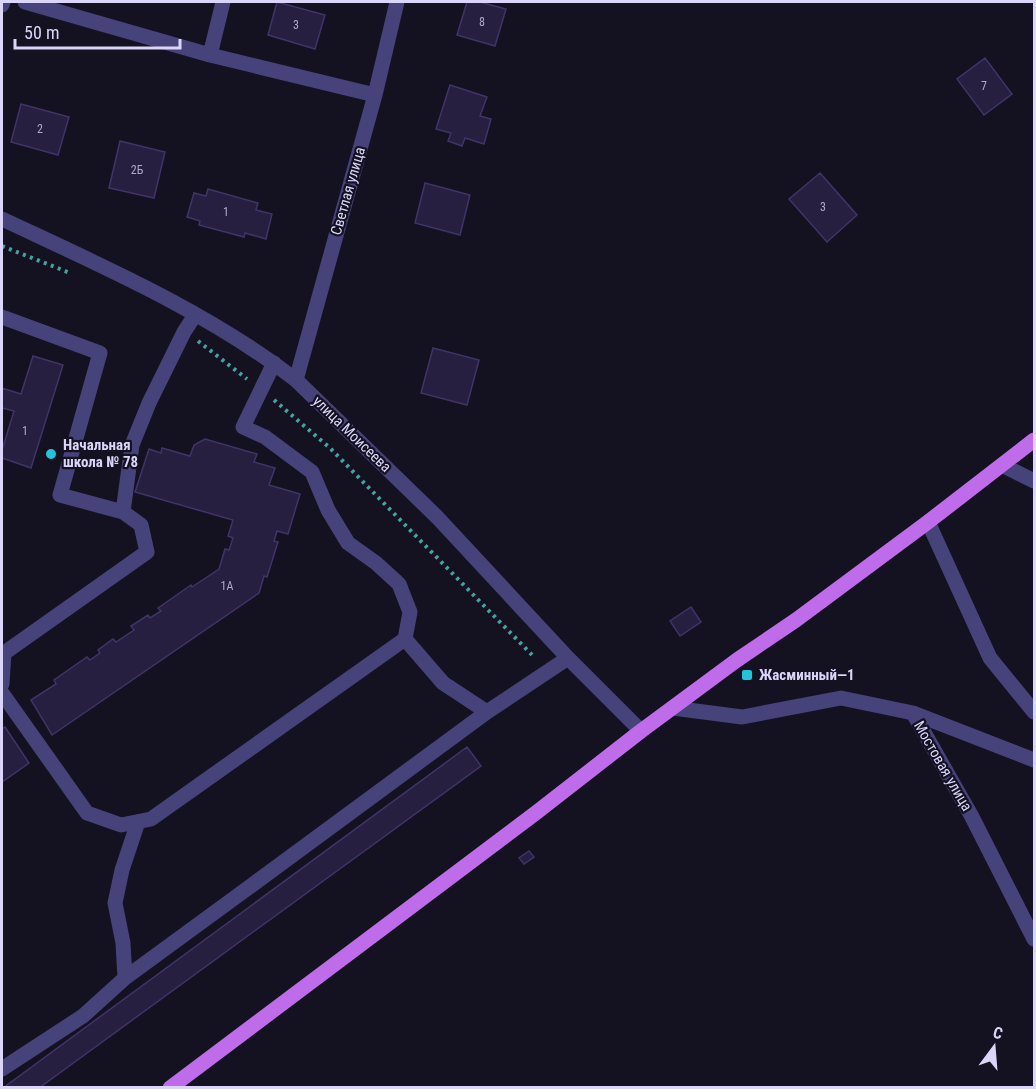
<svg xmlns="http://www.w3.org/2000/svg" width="1036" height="1089" viewBox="0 0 1036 1089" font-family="'Roboto Condensed',sans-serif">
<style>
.building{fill:#271f3f;stroke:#403468;stroke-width:1.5}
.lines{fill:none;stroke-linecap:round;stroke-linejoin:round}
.path{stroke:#3fa5a1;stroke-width:4;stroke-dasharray:3 4.5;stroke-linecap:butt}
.minor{stroke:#46427a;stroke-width:15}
.major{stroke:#be6cea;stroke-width:15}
.poi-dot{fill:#1fc5dd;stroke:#141121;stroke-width:2}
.labels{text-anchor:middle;stroke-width:4.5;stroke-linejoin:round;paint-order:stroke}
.number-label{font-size:12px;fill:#aea8ca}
.street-label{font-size:15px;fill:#dbd6f9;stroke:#141121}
.poi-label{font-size:15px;font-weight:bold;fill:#dbd6f9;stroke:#141121;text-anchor:start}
</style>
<rect width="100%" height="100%" fill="#141121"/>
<path class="building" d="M277,2L325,15L315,49L268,35Z
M467,2H480L506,9L495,46L457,35Z
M985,58L1012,94L984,115L957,79Z
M450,85L487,97L480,116L491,119L484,144L465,138L462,146L448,141L451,133L436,129Z
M21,104L69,117L58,155L11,142Z
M120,141L165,152L154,198L109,188Z
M820,173L857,215L827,242L789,199Z
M425,183L470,195L460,235L415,223Z
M208,189L258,203L256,210L272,214L266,239L245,233L244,237L199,225L200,221L187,217L194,193L206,196Z
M433,348L479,360L467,405L421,393Z
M33,356L63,365L31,468L2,458V450L14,411L2,408V388L21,394Z
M205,439L257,454L254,462L275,468L269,485L300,494L288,534L277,531L274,541L278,542L267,577L264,576L259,593L52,735L31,700L56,684L54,680L87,657L90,660L100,653L98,650L113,639L116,642L134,630L131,626L148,615L150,618L161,611L158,608L191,585L192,587L219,569L225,549L229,550L233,538L228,536L233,520L135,492L149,449L161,453L162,448L190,456L194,445Z
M691,607L701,622L680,636L670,621Z
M5,727L29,763L2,782V729Z
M467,747L481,766L39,1088H3Z
M529,851L534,857L524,864L519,858Z"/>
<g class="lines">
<path class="path" d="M2,246L70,273
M198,341L247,379
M274,400L330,448L535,658"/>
<path class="minor" d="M25,2L210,55L375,95
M2,5L3,2
M210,55L223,2
M2,219C102,266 208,312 296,380L437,517L568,658L641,731
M2,317L100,353L60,495L123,512
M274,363L243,427L265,437L312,472L328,510L348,543L376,563L399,584L410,612L405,639
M296,380L375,95L397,2
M1002,465L1034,481
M928,522L990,658L1034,712
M2,684L4,653L147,552L141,525L123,512L132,445L149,403L184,332L195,315
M2,693L87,813L121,825L151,819L405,639L443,683L487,712L568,658
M673,708L742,717L841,698L913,713L971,815L1034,939
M913,713L1034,760
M125,978L123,943L115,903L122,870L138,822
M2,1069L83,1016L125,978L248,888L487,712"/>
<path class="major" d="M170,1088L537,812L641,731L737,660L796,620L928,522L1034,440"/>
</g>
<g class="poi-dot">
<circle cx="51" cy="454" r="6"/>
<rect x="741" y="669" width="12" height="12" rx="3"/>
</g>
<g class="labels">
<g class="number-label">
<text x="482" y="26">8</text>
<text x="296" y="29">3</text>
<text x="984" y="90">7</text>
<text x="40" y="133">2</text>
<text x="137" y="174">2Б</text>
<text x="823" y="211">3</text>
<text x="226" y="216">1</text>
<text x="25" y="435">1</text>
<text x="227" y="590">1А</text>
</g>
<g class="street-label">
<text transform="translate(348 191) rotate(-74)" y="5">Светлая улица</text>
<text transform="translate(352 434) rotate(44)" y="5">улица Моисеева</text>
<text transform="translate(943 766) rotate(60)" y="5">Мостовая улица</text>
</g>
<g class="poi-label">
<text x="63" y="450">Начальная<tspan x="63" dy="17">школа № 78</tspan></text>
<text x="759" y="680">Жасминный—1</text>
</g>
</g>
<rect width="1036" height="1089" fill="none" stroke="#dbd6f9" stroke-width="6"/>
<g transform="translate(994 1047) rotate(16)" stroke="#141121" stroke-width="4.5" paint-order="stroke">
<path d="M0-4.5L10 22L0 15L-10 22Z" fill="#dbd6f9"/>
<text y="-9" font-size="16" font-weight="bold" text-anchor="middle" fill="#dbd6f9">С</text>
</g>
<path d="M15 39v9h165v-9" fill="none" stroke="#dbd6f9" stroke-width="3"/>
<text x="24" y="39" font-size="18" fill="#dbd6f9" stroke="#141121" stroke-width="4.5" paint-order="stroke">50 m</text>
</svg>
